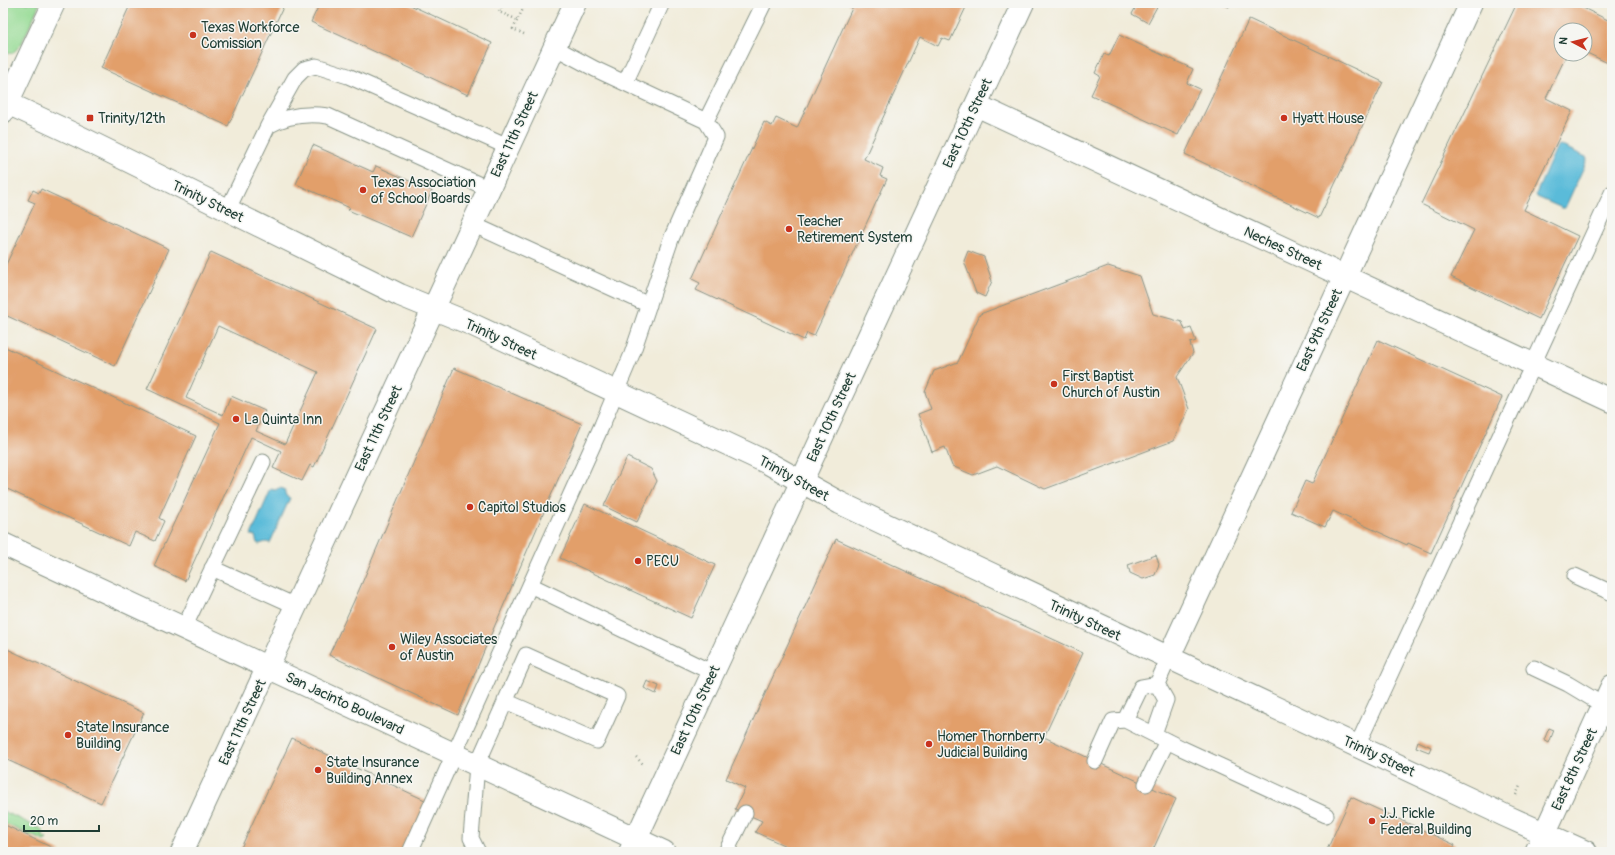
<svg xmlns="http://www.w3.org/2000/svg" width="1615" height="855" viewBox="0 0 1615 855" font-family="Pangolin,sans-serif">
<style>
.green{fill:#96db94;stroke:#5a8c64}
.water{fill:#5abbd9;stroke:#3c7c86}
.building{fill:#e29f6a;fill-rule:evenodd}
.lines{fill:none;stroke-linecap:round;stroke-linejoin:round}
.lane-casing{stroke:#889487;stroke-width:17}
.street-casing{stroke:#889487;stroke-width:24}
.secondary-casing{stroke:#889487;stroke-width:24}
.path{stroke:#889487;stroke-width:2.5;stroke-dasharray:1 3;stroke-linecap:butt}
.lane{stroke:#fff;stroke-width:15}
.street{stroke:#fff;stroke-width:22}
.secondary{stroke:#fff;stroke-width:22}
.poi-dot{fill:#c8321e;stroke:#f6f6f2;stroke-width:1.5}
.labels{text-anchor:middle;stroke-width:3;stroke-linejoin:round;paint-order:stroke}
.poi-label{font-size:14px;fill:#1f3d34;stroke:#f6f6f2;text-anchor:start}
.street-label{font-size:14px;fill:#1f3d34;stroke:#f6f6f2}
</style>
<rect width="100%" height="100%" fill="#f6f6f2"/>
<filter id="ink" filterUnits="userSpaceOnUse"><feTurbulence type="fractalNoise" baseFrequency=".025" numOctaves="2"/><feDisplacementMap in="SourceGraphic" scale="8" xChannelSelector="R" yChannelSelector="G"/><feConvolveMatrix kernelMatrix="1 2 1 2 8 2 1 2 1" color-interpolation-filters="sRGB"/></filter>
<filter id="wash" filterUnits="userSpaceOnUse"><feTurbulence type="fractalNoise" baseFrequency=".012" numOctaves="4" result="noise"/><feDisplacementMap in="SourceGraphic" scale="16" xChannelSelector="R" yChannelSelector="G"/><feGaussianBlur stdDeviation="0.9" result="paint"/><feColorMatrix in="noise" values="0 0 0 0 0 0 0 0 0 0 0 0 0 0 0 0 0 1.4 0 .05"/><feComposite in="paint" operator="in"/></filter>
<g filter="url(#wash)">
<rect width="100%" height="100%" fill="#f1ecda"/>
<path class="green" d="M7,3H40C35,13 22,49 12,53C9,54 6,53 3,53V11Z
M3,811L43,830V837L47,839L44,841L3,823Z"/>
<path class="water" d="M1560,145L1586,157L1587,160L1565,208H1562L1537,197L1536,194L1557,146Z
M279,488L284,489L286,496L290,498L270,543L266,542L259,544L257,543L255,536L251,535L271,489L275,490Z"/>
<g id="blocks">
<path class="building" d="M131,3H285L228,126L101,68Z
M320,3H406L492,43L468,95L311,22Z
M847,3H968L950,41L942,38L938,46L920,37L864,159L883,168L880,176L887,179L814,336L807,333L804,340L696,290L700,283L692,279L764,122L772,126L776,118L797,128L853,6Z
M1138,3H1159L1148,23L1132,14Z
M1218,3H1230L1229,7Z
M1517,3H1573L1612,22V65L1585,52V30H1561V54H1567L1546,98L1572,111L1524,210L1578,236L1539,319L1451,277L1474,230L1421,204Z
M1249,19L1383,82L1319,218L1185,154Z
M1119,35L1193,69L1187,83L1200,89L1178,135L1091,95L1100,76L1095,73L1104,54L1109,56Z
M313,145L373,172L376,166L432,191L411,237L348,210L350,208L296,184Z
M41,189L169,249L115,366L3,314V271L35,203L28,200L33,190L39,193Z
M968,251L984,257L992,281L985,297L976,293L964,261Z
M211,252L377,329L314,467L310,465L302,481L273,468L281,451L251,437L185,581L154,566L220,423L147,389ZM218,326L318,372L285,444L256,431L265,411L231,396L223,415L186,398Z
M1108,266L1140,276L1153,314L1182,322L1185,330L1191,328L1196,341L1190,343L1193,353L1177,377L1189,409L1173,441L1045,489L997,466L973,475L952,466L945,447L932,452L918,414L931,409L925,392L934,371L958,362L980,314Z
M1378,340L1502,397L1431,553L1408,543L1407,545L1333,511L1325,527L1291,512L1305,481L1312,484Z
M3,346L196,436L159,518L164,521L155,541L135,532L129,546L3,487Z
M454,368L582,424L486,646L458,715L329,655L359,590Z
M627,457L651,469L657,481L637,522L604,506Z
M585,504L715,565L691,618L560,558Z
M836,539L1083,653L1044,737L1176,799L1152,852H799L755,832L762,821L735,809L745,788L726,779Z
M1156,555L1159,564L1155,575L1143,579L1130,573L1128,565Z
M3,647L144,713L101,803L3,758Z
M647,681L659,686L656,694L644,688Z
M1549,728L1554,730L1549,743L1544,740Z
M292,738L429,802L405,852H239Z
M1418,741L1431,747L1429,752L1416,747Z
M1351,797L1455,845L1452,852H1326Z
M3,824L61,852H3Z"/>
</g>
</g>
<g filter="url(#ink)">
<use href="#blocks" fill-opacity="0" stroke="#889487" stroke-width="1"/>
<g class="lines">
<g class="lane-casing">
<path id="lane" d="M554,47L595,69L706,121L764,3
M625,83L662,3
M268,126L295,78L304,69L316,66L348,76L508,147
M227,211L268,126C287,115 307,113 328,116L489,189
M472,224L649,305
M212,568L296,606
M1575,576L1612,593
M530,585L713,673
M184,628L263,462
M1169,657L1157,684L1141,687L1125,720L1181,748L1326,815
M1534,668L1568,684L1603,705
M1154,734L1166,700L1157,684
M1357,746L1612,193
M1095,761L1113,721L1125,720
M1146,784L1167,741
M410,852L602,425L632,354L671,239L716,137L706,121
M478,852L471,838L477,765L526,655L617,696L597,741L505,701
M726,852L745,813"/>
</g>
<g class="street-casing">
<path id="street" d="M976,105L1612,401
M1169,657L1471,3
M630,852L1023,3"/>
</g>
<g class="secondary-casing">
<path id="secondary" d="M3,101L82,138L400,295L471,324L768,463L840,503L1506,816L1586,852
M3,112L54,3
M3,544L664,852
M182,852L575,3
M1536,852L1612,686"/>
</g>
<path class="path" d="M503,3L499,12L518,20
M517,3L524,7
M524,34L513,29L526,3
M636,757L644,765
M1516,795L1520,786"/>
<use href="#lane" class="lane"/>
<use href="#street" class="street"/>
<use href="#secondary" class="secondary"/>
</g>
</g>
<g class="poi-dot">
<circle cx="193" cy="35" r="4"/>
<rect x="86" y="114" width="8" height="8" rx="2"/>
<circle cx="1284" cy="118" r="4"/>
<circle cx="363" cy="190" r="4"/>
<circle cx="789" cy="229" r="4"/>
<circle cx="1054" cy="384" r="4"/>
<circle cx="236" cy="419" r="4"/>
<circle cx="470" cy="507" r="4"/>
<circle cx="638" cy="561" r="4"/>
<circle cx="392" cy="647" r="4"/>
<circle cx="68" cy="735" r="4"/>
<circle cx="929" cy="744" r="4"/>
<circle cx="318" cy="770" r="4"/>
<circle cx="1372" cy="821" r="4"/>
</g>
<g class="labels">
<g class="poi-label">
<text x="201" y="32">Texas Workforce<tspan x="201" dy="16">Comission</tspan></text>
<text x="98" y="123">Trinity/12th</text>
<text x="1292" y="123">Hyatt House</text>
<text x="371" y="187">Texas Association<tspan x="371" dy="16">of School Boards</tspan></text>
<text x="797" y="226">Teacher<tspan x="797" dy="16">Retirement System</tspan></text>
<text x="1062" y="381">First Baptist<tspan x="1062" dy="16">Church of Austin</tspan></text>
<text x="244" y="424">La Quinta Inn</text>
<text x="478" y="512">Capitol Studios</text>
<text x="646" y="566">PECU</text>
<text x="400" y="644">Wiley Associates<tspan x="400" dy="16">of Austin</tspan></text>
<text x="76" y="732">State Insurance<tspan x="76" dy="16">Building</tspan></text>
<text x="937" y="741">Homer Thornberry<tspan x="937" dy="16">Judicial Building</tspan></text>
<text x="326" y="767">State Insurance<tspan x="326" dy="16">Building Annex</tspan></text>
<text x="1380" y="818">J.J. Pickle<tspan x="1380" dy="16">Federal Building</tspan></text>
</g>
<g class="street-label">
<text transform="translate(967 123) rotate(-65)" y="5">East 10th Street</text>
<text transform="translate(514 134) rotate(-65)" y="5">East 11th Street</text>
<text transform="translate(208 201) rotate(26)" y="5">Trinity Street</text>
<text transform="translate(1283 248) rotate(25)" y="5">Neches Street</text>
<text transform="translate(1319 330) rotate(-65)" y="5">East 9th Street</text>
<text transform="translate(501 339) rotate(25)" y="5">Trinity Street</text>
<text transform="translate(831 417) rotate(-65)" y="5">East 10th Street</text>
<text transform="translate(378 428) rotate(-65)" y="5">East 11th Street</text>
<text transform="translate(794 478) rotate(29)" y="5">Trinity Street</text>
<text transform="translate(1085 620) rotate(25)" y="5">Trinity Street</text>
<text transform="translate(345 703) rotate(25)" y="5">San Jacinto Boulevard</text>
<text transform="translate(695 710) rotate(-65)" y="5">East 10th Street</text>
<text transform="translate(242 722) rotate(-65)" y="5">East 11th Street</text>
<text transform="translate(1379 756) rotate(25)" y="5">Trinity Street</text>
<text transform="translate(1574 769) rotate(-65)" y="5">East 8th Street</text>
</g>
</g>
<rect width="1615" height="855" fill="none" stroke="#f6f6f2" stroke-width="16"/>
<g transform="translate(1573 42) rotate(277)"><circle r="19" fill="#f6f6f2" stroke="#a0aca6"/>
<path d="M0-3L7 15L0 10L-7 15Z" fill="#c8321e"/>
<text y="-6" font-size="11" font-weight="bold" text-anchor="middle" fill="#1f3d34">N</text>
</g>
<path d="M24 825v6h75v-6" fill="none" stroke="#1f3d34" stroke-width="2"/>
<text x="30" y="825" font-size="12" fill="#1f3d34" stroke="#f6f6f2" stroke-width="3" paint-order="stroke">20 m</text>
</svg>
